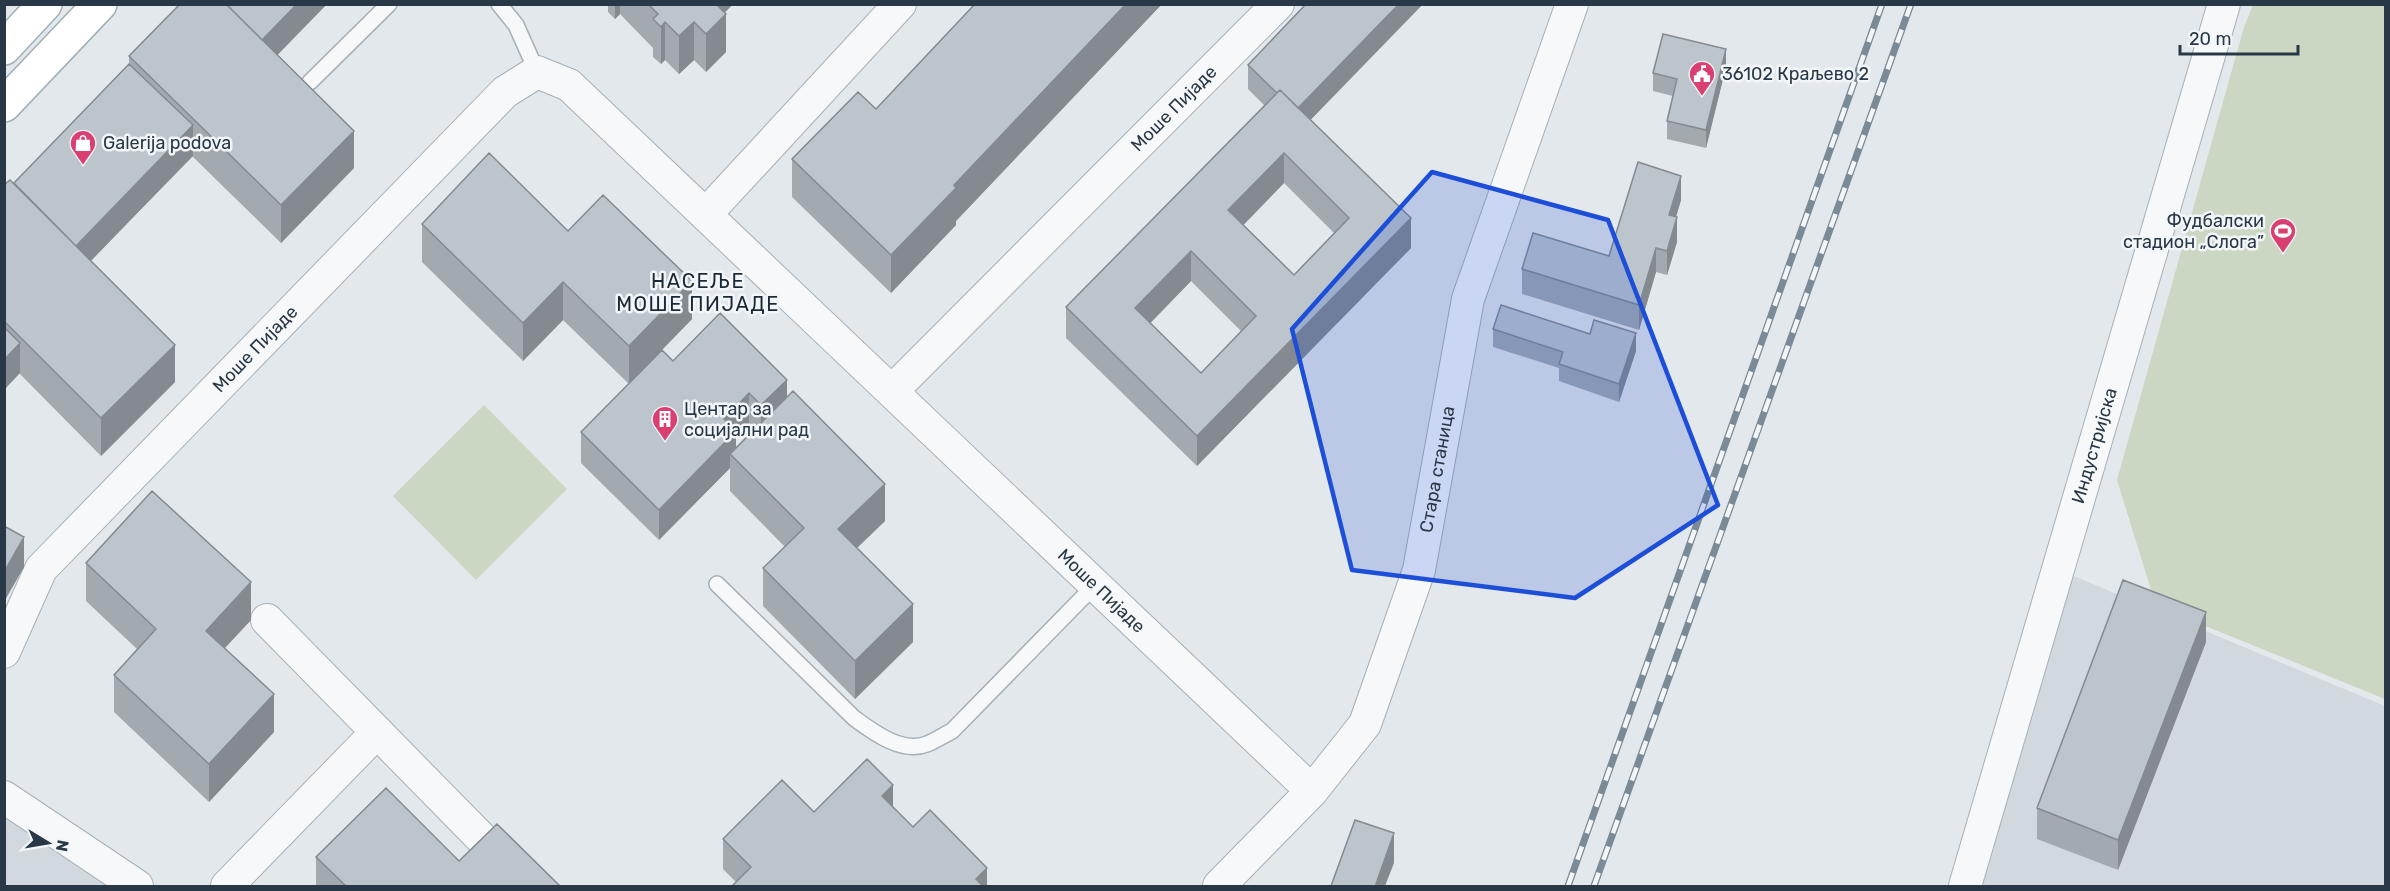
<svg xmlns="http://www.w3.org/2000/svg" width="2390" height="891" viewBox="0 0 2390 891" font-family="Rubik,sans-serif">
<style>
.built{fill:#d1d8de}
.green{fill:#cbd7c3}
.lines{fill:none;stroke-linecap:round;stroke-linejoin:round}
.lane-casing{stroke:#a7b0b7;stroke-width:18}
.street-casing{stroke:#a7b0b7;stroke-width:34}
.primary-casing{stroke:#a1afb9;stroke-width:36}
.lane{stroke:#f6f8fa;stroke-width:15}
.street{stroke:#f6f8fa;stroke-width:32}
.primary{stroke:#fff;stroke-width:33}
.rail-casing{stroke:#7b8a97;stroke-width:7}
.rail{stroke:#f3f6f9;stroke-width:4.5;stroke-dasharray:14;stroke-linecap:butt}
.wall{fill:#a2a9af;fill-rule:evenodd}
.shaded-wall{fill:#848a8f}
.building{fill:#bcc5cc;stroke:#848a8f;stroke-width:1.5;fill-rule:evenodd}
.marked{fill:#1d4ed8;fill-opacity:0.2;stroke:#1d4ed8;stroke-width:4.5;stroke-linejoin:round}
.labels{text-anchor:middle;stroke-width:5;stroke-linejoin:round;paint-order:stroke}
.poi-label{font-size:18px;fill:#293846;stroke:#f3f6f9;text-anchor:start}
.street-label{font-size:18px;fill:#293846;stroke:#f3f6f9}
.neighbourhood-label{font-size:20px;letter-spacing:1.5px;fill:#1b2937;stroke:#f3f6f9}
</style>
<rect width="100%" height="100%" fill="#e3e8ec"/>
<path class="built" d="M2057,569L2385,706V886H1965Z
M5,797L137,886H5Z"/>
<path class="green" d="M2253,5H2385V699L2156,606L2117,480L2244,27Z
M484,405L567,489L476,580L393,496Z"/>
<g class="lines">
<g class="lane-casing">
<path id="lane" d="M499,4L516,25L537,72
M310,82L389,4
M717,584L854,718C873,732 902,754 927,744C935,741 944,735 952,731L1096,584"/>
</g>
<g class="street-casing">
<g id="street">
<path d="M706,214L900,4"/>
<path id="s1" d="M892,391L1278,4"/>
<path d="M267,620L488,845"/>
<path id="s2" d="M4,652L41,569L505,92L537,72L569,85L1312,791"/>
<path d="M4,797L137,886"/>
<path d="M227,886L377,732"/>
<path id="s3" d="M1219,886L1312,791L1365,724L1419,570L1468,299L1572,4"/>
<path id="s4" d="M1965,886L2224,4"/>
</g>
</g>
<g class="primary-casing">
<path id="primary" d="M4,48L45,4
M4,105L100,4"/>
</g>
<use href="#lane" class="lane"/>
<use href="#street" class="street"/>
<use href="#primary" class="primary"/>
<g class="rail-casing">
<path id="rail" d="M1568,886L1882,4
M1594,886L1911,4"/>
</g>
<use href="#rail" class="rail"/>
</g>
<path class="wall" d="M180,4H327L277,55L354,168L281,243L192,156L91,261L175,382L101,456L19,373L4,390V185L14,183L129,64V56Z
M608,4H733L724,13L726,52L706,72L694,60L679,74L665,60L661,64L653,57V48L620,14L615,19L608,12Z
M975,4H1162L956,221V225L891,293L792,197V159L876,109Z
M1306,4H1423L1310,120L1411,248L1197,466L1066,338V307L1265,106L1248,89V65ZM1284,183L1334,233L1294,275L1243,225ZM1191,281L1241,331L1201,373L1150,323Z
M1726,67L1706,148L1667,139V121L1673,96L1653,91V73Z
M1681,200L1676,217L1677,242L1667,275L1656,272L1639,330L1522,294V269L1609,256Z
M422,224L568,231L692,319L654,358L673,361L787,397L885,521L857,548L913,642L855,699L763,606V568L785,547L730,491V468L659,540L581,463V432L629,384L563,320L523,361L422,262ZM749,424L754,429L736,447V437Z
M1493,329L1636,351L1619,402L1559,381V368L1493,347Z
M86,563L251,620L225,648L274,732L209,802L114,712V675L137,649L86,601Z
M2206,642L2118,870L2037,839V808Z
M893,807L913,827L987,886L736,882L723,869V839L814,812Z
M316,857L459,861L560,886H316Z"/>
<path class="shaded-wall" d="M297,4H327L258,75V44Z
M615,4H620V14L615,19Z
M706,4H733L706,32Z
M1126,4H1162L956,221V225L891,293V255L954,185Z
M1399,4H1423L1295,136V111Z
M726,14V52L706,72V34Z
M665,22V60L661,64V27Z
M694,22V60L679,74V36Z
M1726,49V67L1706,148V130Z
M193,125V156L73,279V249Z
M354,131V168L281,243V205Z
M1284,153V183L1228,241V210Z
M1681,176V200L1669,240V215Z
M1677,217V242L1667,275V251Z
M1411,218V248L1197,466V436Z
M1656,248V272L1639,330V305Z
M1191,251V281L1135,339V308Z
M692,281V319L629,384V346Z
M563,282V320L523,361V323Z
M1636,333V351L1619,402V384Z
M20,343V373L4,390V360Z
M175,345V382L101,456V418Z
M787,380V410L761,436V405Z
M749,393V424L736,437V460L730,454V468L659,540V510L724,419Z
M885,484V521L838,566V529Z
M24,537V567L4,602V572Z
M251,582V620L206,668V631Z
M913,604V642L855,699V661Z
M2206,612V642L2118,870V840Z
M274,694V732L209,802V764Z
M893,785V815L882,796Z
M1394,833V863L1385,886L1376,884Z
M987,868V886H976V879Z"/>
<path class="building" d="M180,4H226L354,131L281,205L129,56Z
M226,4H297L262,40Z
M648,4H716L726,14L706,34L694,22L679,36L665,22L661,27L653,19L658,14Z
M975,4H1126L954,185L956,188L891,255L792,159L858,92L876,109Z
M1306,4H1399L1298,108L1280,90L1277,93L1248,65Z
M1663,34L1726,49L1706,130L1667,121L1677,79L1653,73Z
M129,64L193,125L76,246L14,183Z
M1280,90L1411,218L1197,436L1066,307ZM1284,153L1349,218L1294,275L1228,210ZM1191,251L1256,316L1201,373L1135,308Z
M489,153L568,231L603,195L692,281L629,346L563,282L523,323L422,224Z
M1638,162L1681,176L1669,215L1677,217L1667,251L1656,248L1639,305L1522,269L1533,233L1609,256Z
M10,180L175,345L101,418L4,321V185Z
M1501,305L1590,334L1594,320L1636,333L1619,384L1559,364L1563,352L1493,329Z
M720,313L787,380L761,405L749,393L724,419L736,431L659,510L581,432L662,350L673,361Z
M4,327L20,343L4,360Z
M793,391L885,484L838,529L913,604L855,661L763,568L804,528L730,454Z
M152,491L251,582L206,631L274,694L209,764L114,675L156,629L86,563Z
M4,526L24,537L4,572Z
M2123,580L2206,612L2118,840L2037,808Z
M867,759L893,785L882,796L913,827L930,810L987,868L976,879L983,886H732L751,867L723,839L782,780L814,812Z
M386,788L459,861L497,824L560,886H346L316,857Z
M1355,820L1394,833L1376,884L1384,886H1331Z"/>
<path class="marked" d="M1432,172L1608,220L1718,505L1575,598L1352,570L1292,329Z"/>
<defs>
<g id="civic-pin" transform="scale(1.35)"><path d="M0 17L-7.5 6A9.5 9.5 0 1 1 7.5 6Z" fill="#da3f71" stroke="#f3f6f9"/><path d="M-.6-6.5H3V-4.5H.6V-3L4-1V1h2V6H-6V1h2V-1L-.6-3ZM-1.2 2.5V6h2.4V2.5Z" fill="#fff"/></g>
<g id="shop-pin" transform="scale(1.35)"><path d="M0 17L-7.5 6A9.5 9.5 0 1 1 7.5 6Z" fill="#da3f71" stroke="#f3f6f9"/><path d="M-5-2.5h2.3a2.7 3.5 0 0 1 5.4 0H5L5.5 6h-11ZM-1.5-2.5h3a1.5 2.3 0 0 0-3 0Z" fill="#fff"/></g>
<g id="stadium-pin" transform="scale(1.35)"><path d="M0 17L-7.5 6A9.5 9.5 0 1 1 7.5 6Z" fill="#da3f71" stroke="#f3f6f9"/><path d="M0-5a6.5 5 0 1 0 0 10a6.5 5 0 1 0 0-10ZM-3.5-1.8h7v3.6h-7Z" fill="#fff"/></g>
<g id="building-pin" transform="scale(1.35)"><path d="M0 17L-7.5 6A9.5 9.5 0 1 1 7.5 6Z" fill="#da3f71" stroke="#f3f6f9"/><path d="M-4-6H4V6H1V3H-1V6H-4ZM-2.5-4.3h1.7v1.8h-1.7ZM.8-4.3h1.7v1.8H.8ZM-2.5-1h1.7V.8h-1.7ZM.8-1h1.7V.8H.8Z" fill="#fff"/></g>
</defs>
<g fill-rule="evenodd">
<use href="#civic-pin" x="1702" y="74"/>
<use href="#shop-pin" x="83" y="143"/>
<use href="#stadium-pin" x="2283" y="231"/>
<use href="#building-pin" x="665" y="419"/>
</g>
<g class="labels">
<g class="poi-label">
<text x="1722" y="80">36102 Краљево 2</text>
<text x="103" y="149">Galerija podova</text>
<text x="2264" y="227" text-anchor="end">Фудбалски<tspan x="2264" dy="21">стадион „Слога”</tspan></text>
<text x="684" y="415">Центар за<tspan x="684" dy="21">социјални рад</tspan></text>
</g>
<g class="street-label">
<text dy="6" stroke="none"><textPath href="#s1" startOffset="399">Моше Пијаде</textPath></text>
<text dy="6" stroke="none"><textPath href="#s2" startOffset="398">Моше Пијаде</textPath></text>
<text dy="6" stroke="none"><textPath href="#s4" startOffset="459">Индустријска</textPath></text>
<text dy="6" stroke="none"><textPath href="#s3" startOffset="484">Стара станица</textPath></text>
<text dy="6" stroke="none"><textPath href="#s2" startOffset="1563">Моше Пијаде</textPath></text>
</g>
<g class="neighbourhood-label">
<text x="698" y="288">НАСЕЉЕ<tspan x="698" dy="23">МОШЕ ПИЈАДЕ</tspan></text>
</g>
</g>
<rect width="2390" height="891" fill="none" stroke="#293846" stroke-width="12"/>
<g transform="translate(48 843) rotate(101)" stroke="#f3f6f9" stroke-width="4.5" paint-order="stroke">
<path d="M0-4.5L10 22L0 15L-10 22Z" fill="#293846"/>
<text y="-9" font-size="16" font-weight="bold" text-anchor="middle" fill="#293846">N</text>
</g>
<path d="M2180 45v9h118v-9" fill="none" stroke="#293846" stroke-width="3"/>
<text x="2189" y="45" font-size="18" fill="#293846" stroke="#f3f6f9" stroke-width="4.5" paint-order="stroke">20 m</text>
</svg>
